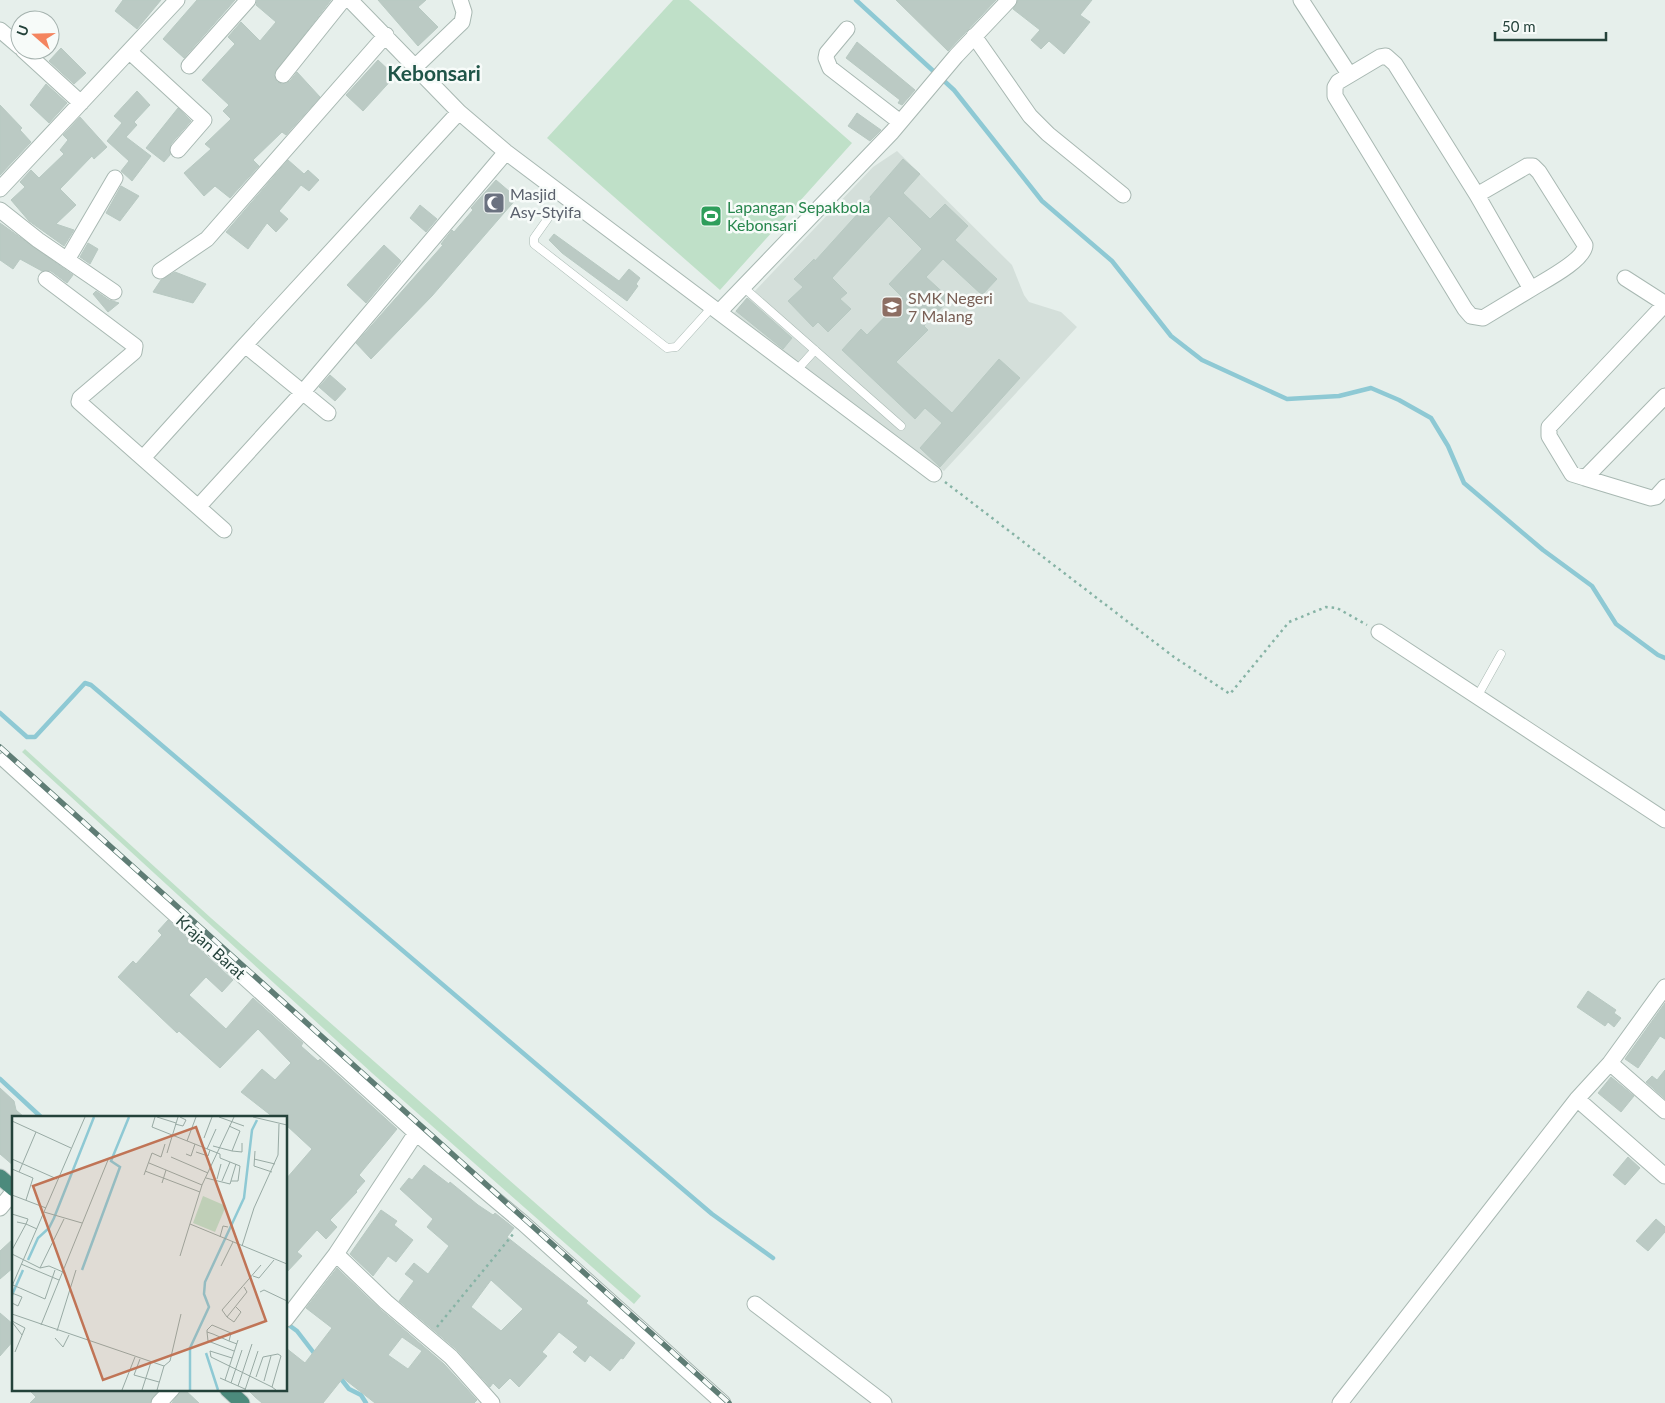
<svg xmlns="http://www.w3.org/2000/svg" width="1665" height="1403" viewBox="0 0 1665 1403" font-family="Lato,sans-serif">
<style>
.built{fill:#d4dfda}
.green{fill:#bfe0c8}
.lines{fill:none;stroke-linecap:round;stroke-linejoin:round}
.stream{stroke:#8ec9d4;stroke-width:4.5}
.building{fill:#bbcac4;stroke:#b8c9c2;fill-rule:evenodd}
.service-casing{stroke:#a8b8b2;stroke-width:9}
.minor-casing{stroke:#a8b8b2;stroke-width:17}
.trunk-casing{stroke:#c2cac8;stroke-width:17}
.path{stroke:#86b3a5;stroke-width:2.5;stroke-dasharray:2.5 4;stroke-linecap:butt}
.service{stroke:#fff;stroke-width:8}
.minor{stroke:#fff;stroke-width:15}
.trunk{stroke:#4c8a7c;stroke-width:15}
.rail-casing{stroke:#5f7d75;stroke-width:5.5}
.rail{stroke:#f7fbf9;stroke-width:4;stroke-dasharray:11;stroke-linecap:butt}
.labels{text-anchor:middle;stroke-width:5;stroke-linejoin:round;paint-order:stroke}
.worship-label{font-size:16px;fill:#5b616d;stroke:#f7fbf9;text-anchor:start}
.leisure-label{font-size:16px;fill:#27864d;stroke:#f7fbf9;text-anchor:start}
.education-label{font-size:16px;fill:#785e54;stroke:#f7fbf9;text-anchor:start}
.street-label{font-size:16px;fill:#24423a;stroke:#f7fbf9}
.district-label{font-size:21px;font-weight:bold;fill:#1f5548;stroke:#f7fbf9}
.inset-river{fill:none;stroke:#8ec9d4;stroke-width:2.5}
.inset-road{fill:none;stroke:#98aaa4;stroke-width:1}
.view{fill:#c07456;fill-opacity:0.15;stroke:#c07456;stroke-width:2.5}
.inset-edge{fill:none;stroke:#24423a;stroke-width:2.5}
</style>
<rect width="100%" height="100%" fill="#e6efeb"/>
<path class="built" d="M897,151L1012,265L1024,295L1029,302L1061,312L1077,327L944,471L734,313L873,167Z"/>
<path class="green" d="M673,0H689L852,143L720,290L547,138Z
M25,749L211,918L641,1296L634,1304L372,1073L22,752Z"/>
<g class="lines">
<path class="stream" d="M856,0L954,90L1042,201L1112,261L1171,336L1202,360L1287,399L1339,396L1371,388L1399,400L1431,418L1448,446L1464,483L1543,550L1592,586L1616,624L1658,655L1665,658
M0,713L27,737H35L85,683L91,685L712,1214L773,1258
M0,1079L41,1117
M286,1323L297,1331L317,1357
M338,1375L349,1389L361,1395L366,1403"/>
</g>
<path class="building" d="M123,0H161L137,29L115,11Z
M197,0H235L184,58L163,39Z
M257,0H331L274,74L277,82L282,84L290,81L297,72L320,97L286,135L282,132L253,160L259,166L230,198L215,186L204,196L184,173L211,149L205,144L231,119L223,111L229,105L202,80L235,44L228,37L241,22L260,41L276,22L256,5Z
M378,0H426L418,7L438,27L418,46Z
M896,0H996L948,51Z
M1018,0H1092L1080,15L1090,22L1064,54L1049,41L1041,49L1031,40L1040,30L1013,9Z
M857,42L915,90L902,105L898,103L900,100L846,58Z
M61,48L86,73L74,84L49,61Z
M378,60L395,76L363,111L346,95Z
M46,84L67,103L49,123L30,105Z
M137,91L150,105L134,122L137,125L126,137L151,156L132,181L121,171L129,161L107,141L122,123L114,116Z
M0,105L22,128L20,130L31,142L0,175Z
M178,108L191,121L171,144L170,155L164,162L146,148Z
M857,113L881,130L870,141L848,126Z
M80,117L107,147L94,159L92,156L60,189L76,205L56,224L74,230L64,246L29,221L11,200L25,187L20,182L31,170L39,178L64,154L60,150L68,140L63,135Z
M903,159L920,174L903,193L930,219L945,204L968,226L955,240L997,279L982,295L943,259L926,277L950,299L924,326L928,330L896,362L952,413L999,359L1020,378L940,467L920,448L942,423L925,408L915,419L842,350L861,329L867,335L903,298L889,284L922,249L889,216L832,278L847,293L840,299L851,309L828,332L818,322L813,327L788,301L803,287L794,279L814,259L815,261L871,199L870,197Z
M288,160L304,174L308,170L319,180L309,191L301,185L279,211L288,219L276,232L267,223L248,249L226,232Z
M496,180L517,198L432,296L371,359L356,343L443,245L441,244L452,230L454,232L473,210L471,208Z
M121,186L139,196L120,221L106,213Z
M420,205L437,219L426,232L410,218Z
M0,223L73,275L67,283L51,271H42L20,259L13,269L0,260Z
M554,234L619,281L629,269L640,278L636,284L638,286L627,301L562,253L549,240Z
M88,243L98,249L90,264L80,257Z
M384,245L401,261L366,303L347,285Z
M175,272L206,284L193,303L153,292L161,280Z
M96,291L109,300L119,303L108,312L93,294Z
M747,298L792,338L783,349L736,311Z
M330,375L346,389L335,401L319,387Z
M168,920L233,980L222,992L206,977L189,995L226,1029L253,998L303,1043L301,1046L318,1061L320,1059L397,1129L359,1175L365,1181L356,1191L357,1192L330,1220L337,1227L326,1239L317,1230L297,1252L302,1256L286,1273V1179L312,1149L286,1125V1117H273L241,1092L262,1069L275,1080L291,1063L258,1029L220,1068L179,1031L177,1033L118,977L133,961L136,964L162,935L158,931Z
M1588,991L1616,1010L1614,1013L1621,1018L1614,1027L1608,1022L1605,1026L1577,1007Z
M1665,1003V1039L1660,1036L1638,1068L1625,1059Z
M1665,1070V1099L1646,1082L1652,1076L1657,1080Z
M1611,1077L1634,1096L1621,1112L1598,1093Z
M0,1088L14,1101L16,1110L24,1117H14V1166L0,1154Z
M1628,1157L1640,1168L1625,1185L1613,1175Z
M424,1165L449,1184L450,1182L478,1205L493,1215L495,1213L514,1228L507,1237L588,1301L586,1303L635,1343L623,1359L621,1358L610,1371L590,1355L585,1362L573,1352L578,1347L559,1332L542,1352L547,1356L519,1387L510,1378L499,1389L493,1383L490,1387L457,1350L399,1301L414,1281L405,1274L414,1263L428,1274L449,1246L427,1227L433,1219L400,1189L409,1178L412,1180ZM491,1280L523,1309L501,1331L471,1307Z
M381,1210L397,1221L394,1225L413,1240L396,1262L388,1256L373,1276L350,1254Z
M1656,1219L1665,1227V1232L1648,1251L1636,1241Z
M14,1238V1267L0,1279V1251Z
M337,1268L380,1309L444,1364L477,1400L474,1403H375L343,1378L323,1403H262L255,1397L247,1389H286V1348L305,1363L332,1328L306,1308ZM402,1337L422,1351L408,1369L388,1355Z
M0,1313L14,1325V1340L0,1356Z
M28,1389H159L150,1403H30L36,1397Z
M181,1389H184L199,1403H172Z"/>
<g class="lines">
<g class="service-casing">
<path id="service" d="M551,214L534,238V244L667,348L676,347L713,306
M742,286L901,426
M797,370L815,350
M1477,697L1501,654"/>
</g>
<g class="minor-casing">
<path id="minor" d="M350,0L459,112L506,152L934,474
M1301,0L1349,74
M847,29L827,53L826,58L830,68L900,122
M0,30L20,47
M974,36L1030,116L1048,134L1123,195
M23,50L81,103
M130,52L204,120L178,150
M1386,56L1395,64L1477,195L1531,289L1483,318L1471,316L1465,309L1335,96V87L1338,82L1380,57Z
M189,66L248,0
M415,67L462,22L464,12L460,0
M283,75L343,0
M0,189L177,0
M1477,195L1527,166H1533L1539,172L1585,245C1585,260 1544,281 1531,289
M0,210L38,240L114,292
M67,260L115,178
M160,271L207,239L386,35
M1625,278L1664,303
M46,279L135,346L134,352L80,398L79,402L224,530
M1665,304L1549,427V436L1572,474L1585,478L1665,396
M720,311L892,132L956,56L1009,0
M245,345L459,112
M143,458L245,345L328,413
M1585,478L1651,498L1656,497L1665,487
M199,506L303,392L506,152
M1379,632L1665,820
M5,760L416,1133L523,1223L723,1403
M1610,1063L1665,1111
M1577,1099L1665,1176
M0,1208L14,1191
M336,1254L386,1302L451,1357L492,1403
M755,1304L884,1403
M286,1319L336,1254L416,1133
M159,1403L172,1389
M1340,1403L1577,1099L1610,1063L1665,987"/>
</g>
<g class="trunk-casing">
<path id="trunk" d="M0,1177L14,1189
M227,1389L242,1403"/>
</g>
<path class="path" d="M945,482L1174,657L1230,694L1289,622L1326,607L1337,608L1367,625
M437,1327L514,1233"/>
<use href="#service" class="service"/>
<use href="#minor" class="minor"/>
<use href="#trunk" class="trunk"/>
<g class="rail-casing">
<path id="rail" d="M0,747L729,1403"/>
</g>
<use href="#rail" class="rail"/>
</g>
<defs>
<g id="mosque-square" transform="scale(1.125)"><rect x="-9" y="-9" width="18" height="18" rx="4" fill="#6b7280" stroke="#f7fbf9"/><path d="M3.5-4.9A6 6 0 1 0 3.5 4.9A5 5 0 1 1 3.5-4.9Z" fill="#fff"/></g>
<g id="stadium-square" transform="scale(1.125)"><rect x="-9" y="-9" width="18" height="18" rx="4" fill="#2e9e5b" stroke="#f7fbf9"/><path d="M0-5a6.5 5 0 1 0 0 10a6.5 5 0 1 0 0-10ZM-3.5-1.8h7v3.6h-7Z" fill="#fff"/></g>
<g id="school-square" transform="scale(1.125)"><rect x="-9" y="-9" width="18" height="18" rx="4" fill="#8d6e63" stroke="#f7fbf9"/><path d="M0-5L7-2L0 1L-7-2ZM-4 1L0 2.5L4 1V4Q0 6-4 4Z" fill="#fff"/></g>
</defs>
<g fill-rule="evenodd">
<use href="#mosque-square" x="494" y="203"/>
<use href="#stadium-square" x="711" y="216"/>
<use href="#school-square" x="892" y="307"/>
</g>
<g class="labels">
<g class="worship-label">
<text x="510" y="200">Masjid<tspan x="510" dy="18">Asy-Styifa</tspan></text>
</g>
<g class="leisure-label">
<text x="727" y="213">Lapangan Sepakbola<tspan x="727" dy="18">Kebonsari</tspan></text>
</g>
<g class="education-label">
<text x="908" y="304">SMK Negeri<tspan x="908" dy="18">7 Malang</tspan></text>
</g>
<g class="street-label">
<text transform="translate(211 947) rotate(42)" y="6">Krajan Barat</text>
</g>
<g class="district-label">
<text x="434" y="81">Kebonsari</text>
</g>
</g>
<g transform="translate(12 1116)">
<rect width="275" height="275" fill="#e6efeb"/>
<path d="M191,80L214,90L203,116L181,107Z" fill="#bfe0c8"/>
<path class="inset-river" d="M16,144L26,122L37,112L42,102L82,1M70,154L108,51L99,45L117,1M0,179L11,154M194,237L206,274M178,274V232L197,191L192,178L193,166L232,82L240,14L245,4"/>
<path class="inset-road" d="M143,1L140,11L208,38V42L228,50L226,65H219M145,1L164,7M207,1L232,10M241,1L275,9M0,5L59,32M163,8L171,10L174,4L168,1M192,22L200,1M175,25L184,1M201,30L220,35L228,15L217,10M195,33L204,13M220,35L230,36V27M243,35L242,50L260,56M184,36L196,40L198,34M155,37L166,1M174,38L179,40L183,28M159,41L196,57M0,43L45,63M242,43L263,48M137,47L154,54L150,67M0,53L7,56L24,16M154,54L190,69M133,55L188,76M7,56L21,62L14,84M132,59L140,37L149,41L153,28M194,62L218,68L224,48M205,63L209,48M210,65L218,46M0,79L34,92M32,96L70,107M0,98L16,103L14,108L5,106M178,108L275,148M208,121L211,110L216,111M230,130L242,92L266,39L267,8M0,134L14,108L25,113M0,138L28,152L52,103M168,140L190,69L222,1M9,148L47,164M209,150L221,126M28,152L37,150L51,156M241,160L247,162L262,144M1,169L33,183L43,154M0,170L73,1M232,171L235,176L215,201L210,194L249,149M248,176L252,174L275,185M0,177L10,181L6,190L0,187M0,198L152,250M215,201L222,206L229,196L224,191M0,205L13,212L3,236M0,206L10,219M29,209L96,44M45,215L64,154M195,216L196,225L222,235M43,222L51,231L57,219M217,225L219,217L200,209L195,214V216L201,218L217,225L225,228M220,242L198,235L199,241L260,271M128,243L122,259L147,266M244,261L251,241L266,238L269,240L260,271L264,274M208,262L233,273M213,264L226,224M252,265L259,240M219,267L230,234M226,270L240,228M110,274L123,241M130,274L139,246M145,274L152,250L158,245L169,198M233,274L246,235"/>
<path class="view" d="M184,11L254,205L91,264L21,70Z"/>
<rect width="275" height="275" class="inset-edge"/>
</g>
<g transform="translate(35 35) rotate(290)"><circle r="24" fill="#f7fbf9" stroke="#a3b1ad"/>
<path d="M0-4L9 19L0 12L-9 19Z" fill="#f4845f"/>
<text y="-8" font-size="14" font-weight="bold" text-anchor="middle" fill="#24423a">U</text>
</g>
<path d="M1495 32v8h111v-8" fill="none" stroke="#24423a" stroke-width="2.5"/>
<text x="1502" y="32" font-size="15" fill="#24423a" stroke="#f7fbf9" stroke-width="4" paint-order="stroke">50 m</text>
</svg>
